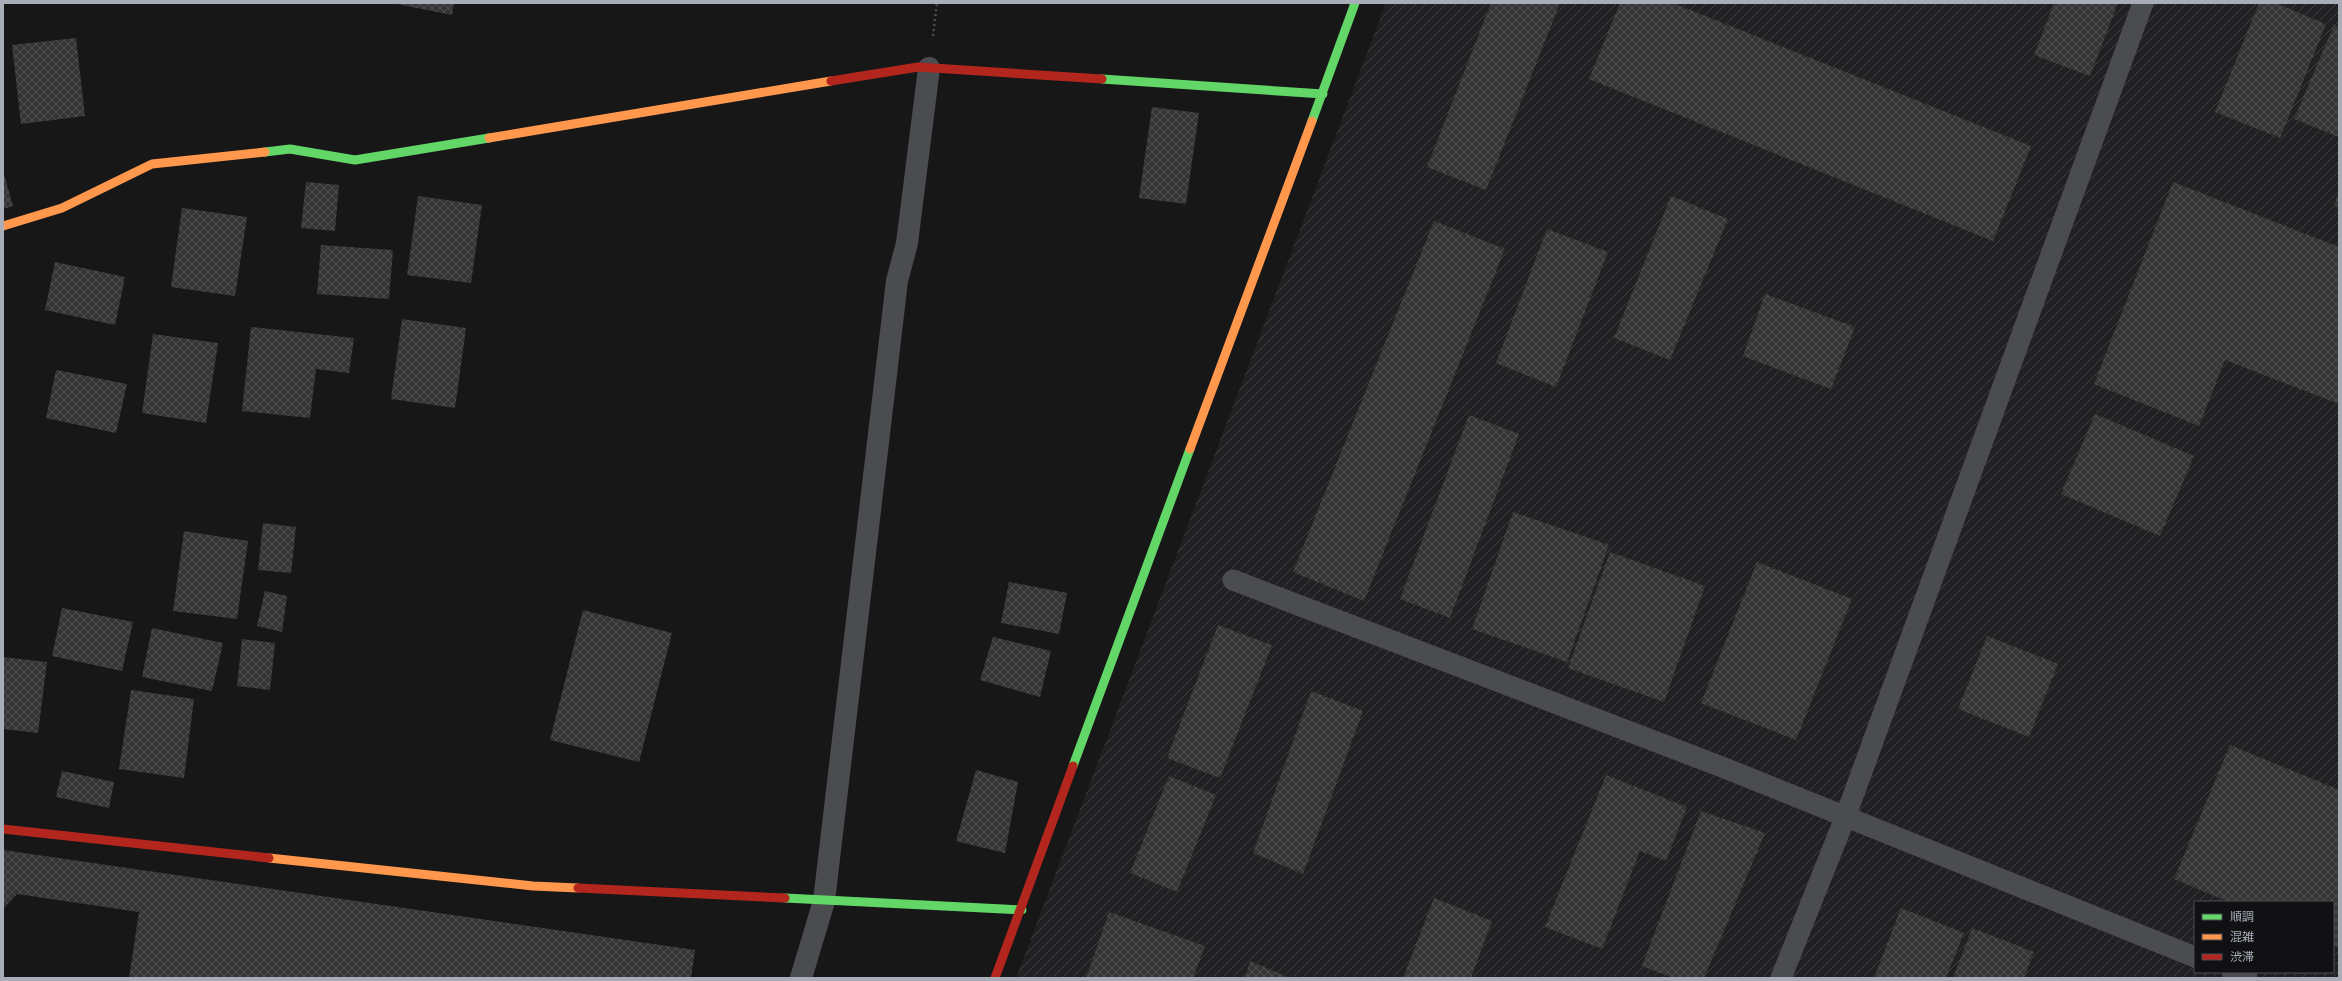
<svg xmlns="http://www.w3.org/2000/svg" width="2342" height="981" viewBox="0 0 2342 981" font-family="'Alegreya Sans','Noto Sans JP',sans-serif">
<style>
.industrial{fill:url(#industrial-furrows);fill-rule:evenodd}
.building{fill:url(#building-cross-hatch)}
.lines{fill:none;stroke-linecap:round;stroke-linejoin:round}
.path{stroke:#4d4e52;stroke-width:2.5;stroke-dasharray:2 3;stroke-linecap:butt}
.lane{stroke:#4b4c50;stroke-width:21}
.street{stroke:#4b4c50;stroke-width:22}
.fast{stroke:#63d668;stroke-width:9}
.slow{stroke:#ff974d;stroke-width:9}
.jam{stroke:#b3261e;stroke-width:9}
</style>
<defs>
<pattern id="industrial-furrows" width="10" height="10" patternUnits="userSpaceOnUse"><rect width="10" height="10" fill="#212123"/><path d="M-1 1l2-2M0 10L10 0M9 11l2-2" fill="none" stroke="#3e3f41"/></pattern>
<pattern id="building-cross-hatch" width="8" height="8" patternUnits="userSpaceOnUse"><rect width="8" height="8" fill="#353536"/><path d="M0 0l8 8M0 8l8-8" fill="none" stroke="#4f5051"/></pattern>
</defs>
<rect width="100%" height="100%" fill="#171717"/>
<path class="industrial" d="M1386,3H2339V978H1016ZM2195,902H2333V972H2195Z"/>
<path class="building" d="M392,3H454L452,15Z
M1491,3H1560L1486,190L1427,167Z
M1620,3H1673L2031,146L1993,241L1589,79Z
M2054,3H2118L2090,76L2034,55Z
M2259,3H2275L2326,24L2280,138L2215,112Z
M2334,25L2339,27V137L2294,119Z
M76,38L85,116L21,124L12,45Z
M1152,107L1199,113L1186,204L1139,198Z
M3,170L13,206L3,209Z
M306,182L339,185L335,231L301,228Z
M2173,182L2339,247V404L2225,360L2199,426L2094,384Z
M2339,191V208L2334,206Z
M418,196L482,205L471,283L407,275Z
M1671,196L1728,219L1670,360L1614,338Z
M182,208L247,217L235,296L171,287Z
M1434,221L1505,249L1364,601L1293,572Z
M1547,229L1608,252L1556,387L1496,363Z
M321,245L393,250L389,299L317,294Z
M55,262L125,277L115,325L45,310Z
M1765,294L1855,327L1831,389L1743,356Z
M402,319L466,328L455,408L391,399Z
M251,327L354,338L349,373L316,369L310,418L242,411Z
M153,334L218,343L206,423L142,413Z
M56,370L127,384L116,433L46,418Z
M2095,414L2194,456L2160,536L2061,494Z
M1469,415L1519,434L1450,618L1400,599Z
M1513,512L1609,545L1567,662L1472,629Z
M263,523L296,527L291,573L258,570Z
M184,531L248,541L237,619L173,611Z
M1610,552L1705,586L1664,702L1568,668Z
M1757,562L1852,599L1796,740L1701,703Z
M1009,582L1067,593L1059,634L1001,623Z
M265,591L287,596L282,632L257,626Z
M62,608L133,622L122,671L52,656Z
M583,610L672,633L639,762L550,740Z
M1218,625L1272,645L1220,778L1167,758Z
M152,628L223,643L212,691L142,677Z
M1987,636L2058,664L2029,737L1958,709Z
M993,637L1051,651L1040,697L980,680Z
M242,639L275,643L270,690L237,686Z
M3,657L47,662L38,733L3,729Z
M131,690L194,699L184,778L119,769Z
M1311,691L1363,711L1303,874L1253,853Z
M2230,745L2339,790V948L2333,945V902H2229L2174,879Z
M976,770L1018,782L1005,853L956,841Z
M62,771L114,782L109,808L56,797Z
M1606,775L1687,807L1666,861L1640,851L1602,949L1545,927Z
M1169,776L1216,795L1177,892L1130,873Z
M1701,811L1765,833L1704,978H1673L1642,966Z
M3,850L695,950L691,978H129L139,912L17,894L3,909Z
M1434,898L1492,921L1471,978H1403Z
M1901,908L1964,933L1946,978H1874Z
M1109,912L1205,946L1193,978H1086Z
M1972,928L2034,952L2024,978H1953Z
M1250,961L1290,978H1245Z"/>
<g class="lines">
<path class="path" d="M933,36L937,3"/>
<path class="lane" d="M1233,580L1722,767L2195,957
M2232,972L2247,978
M1781,978L1845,818L2143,3"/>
<path class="street" d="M801,978L824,901L897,281L907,243L929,68"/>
<path class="fast" d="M1102,79L1323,94
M1312,121L1355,3
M265,152L290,149L355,160L489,138
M1073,766L1190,449
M785,898L1022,910"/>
<path class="slow" d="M489,138L831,81
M3,226L62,208L152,164L265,152
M1190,449L1312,121
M269,858L533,886L578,888"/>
<path class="jam" d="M831,81L918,67L1102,79
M3,829L269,858
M578,888L785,898
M995,978L1073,766"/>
</g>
<rect width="2342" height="981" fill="none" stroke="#a8adb8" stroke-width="8"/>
<rect x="2194" y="901" width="140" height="72" fill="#111113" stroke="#4d4f55"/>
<rect x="2202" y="914" width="20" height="6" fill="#63d668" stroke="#4d4f55"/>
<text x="2230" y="921" font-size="12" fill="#a8adb8">順調</text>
<rect x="2202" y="934" width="20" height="6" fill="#ff974d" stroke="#4d4f55"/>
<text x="2230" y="941" font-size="12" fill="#a8adb8">混雑</text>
<rect x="2202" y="954" width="20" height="6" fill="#b3261e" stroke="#4d4f55"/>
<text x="2230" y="961" font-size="12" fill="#a8adb8">渋滞</text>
</svg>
